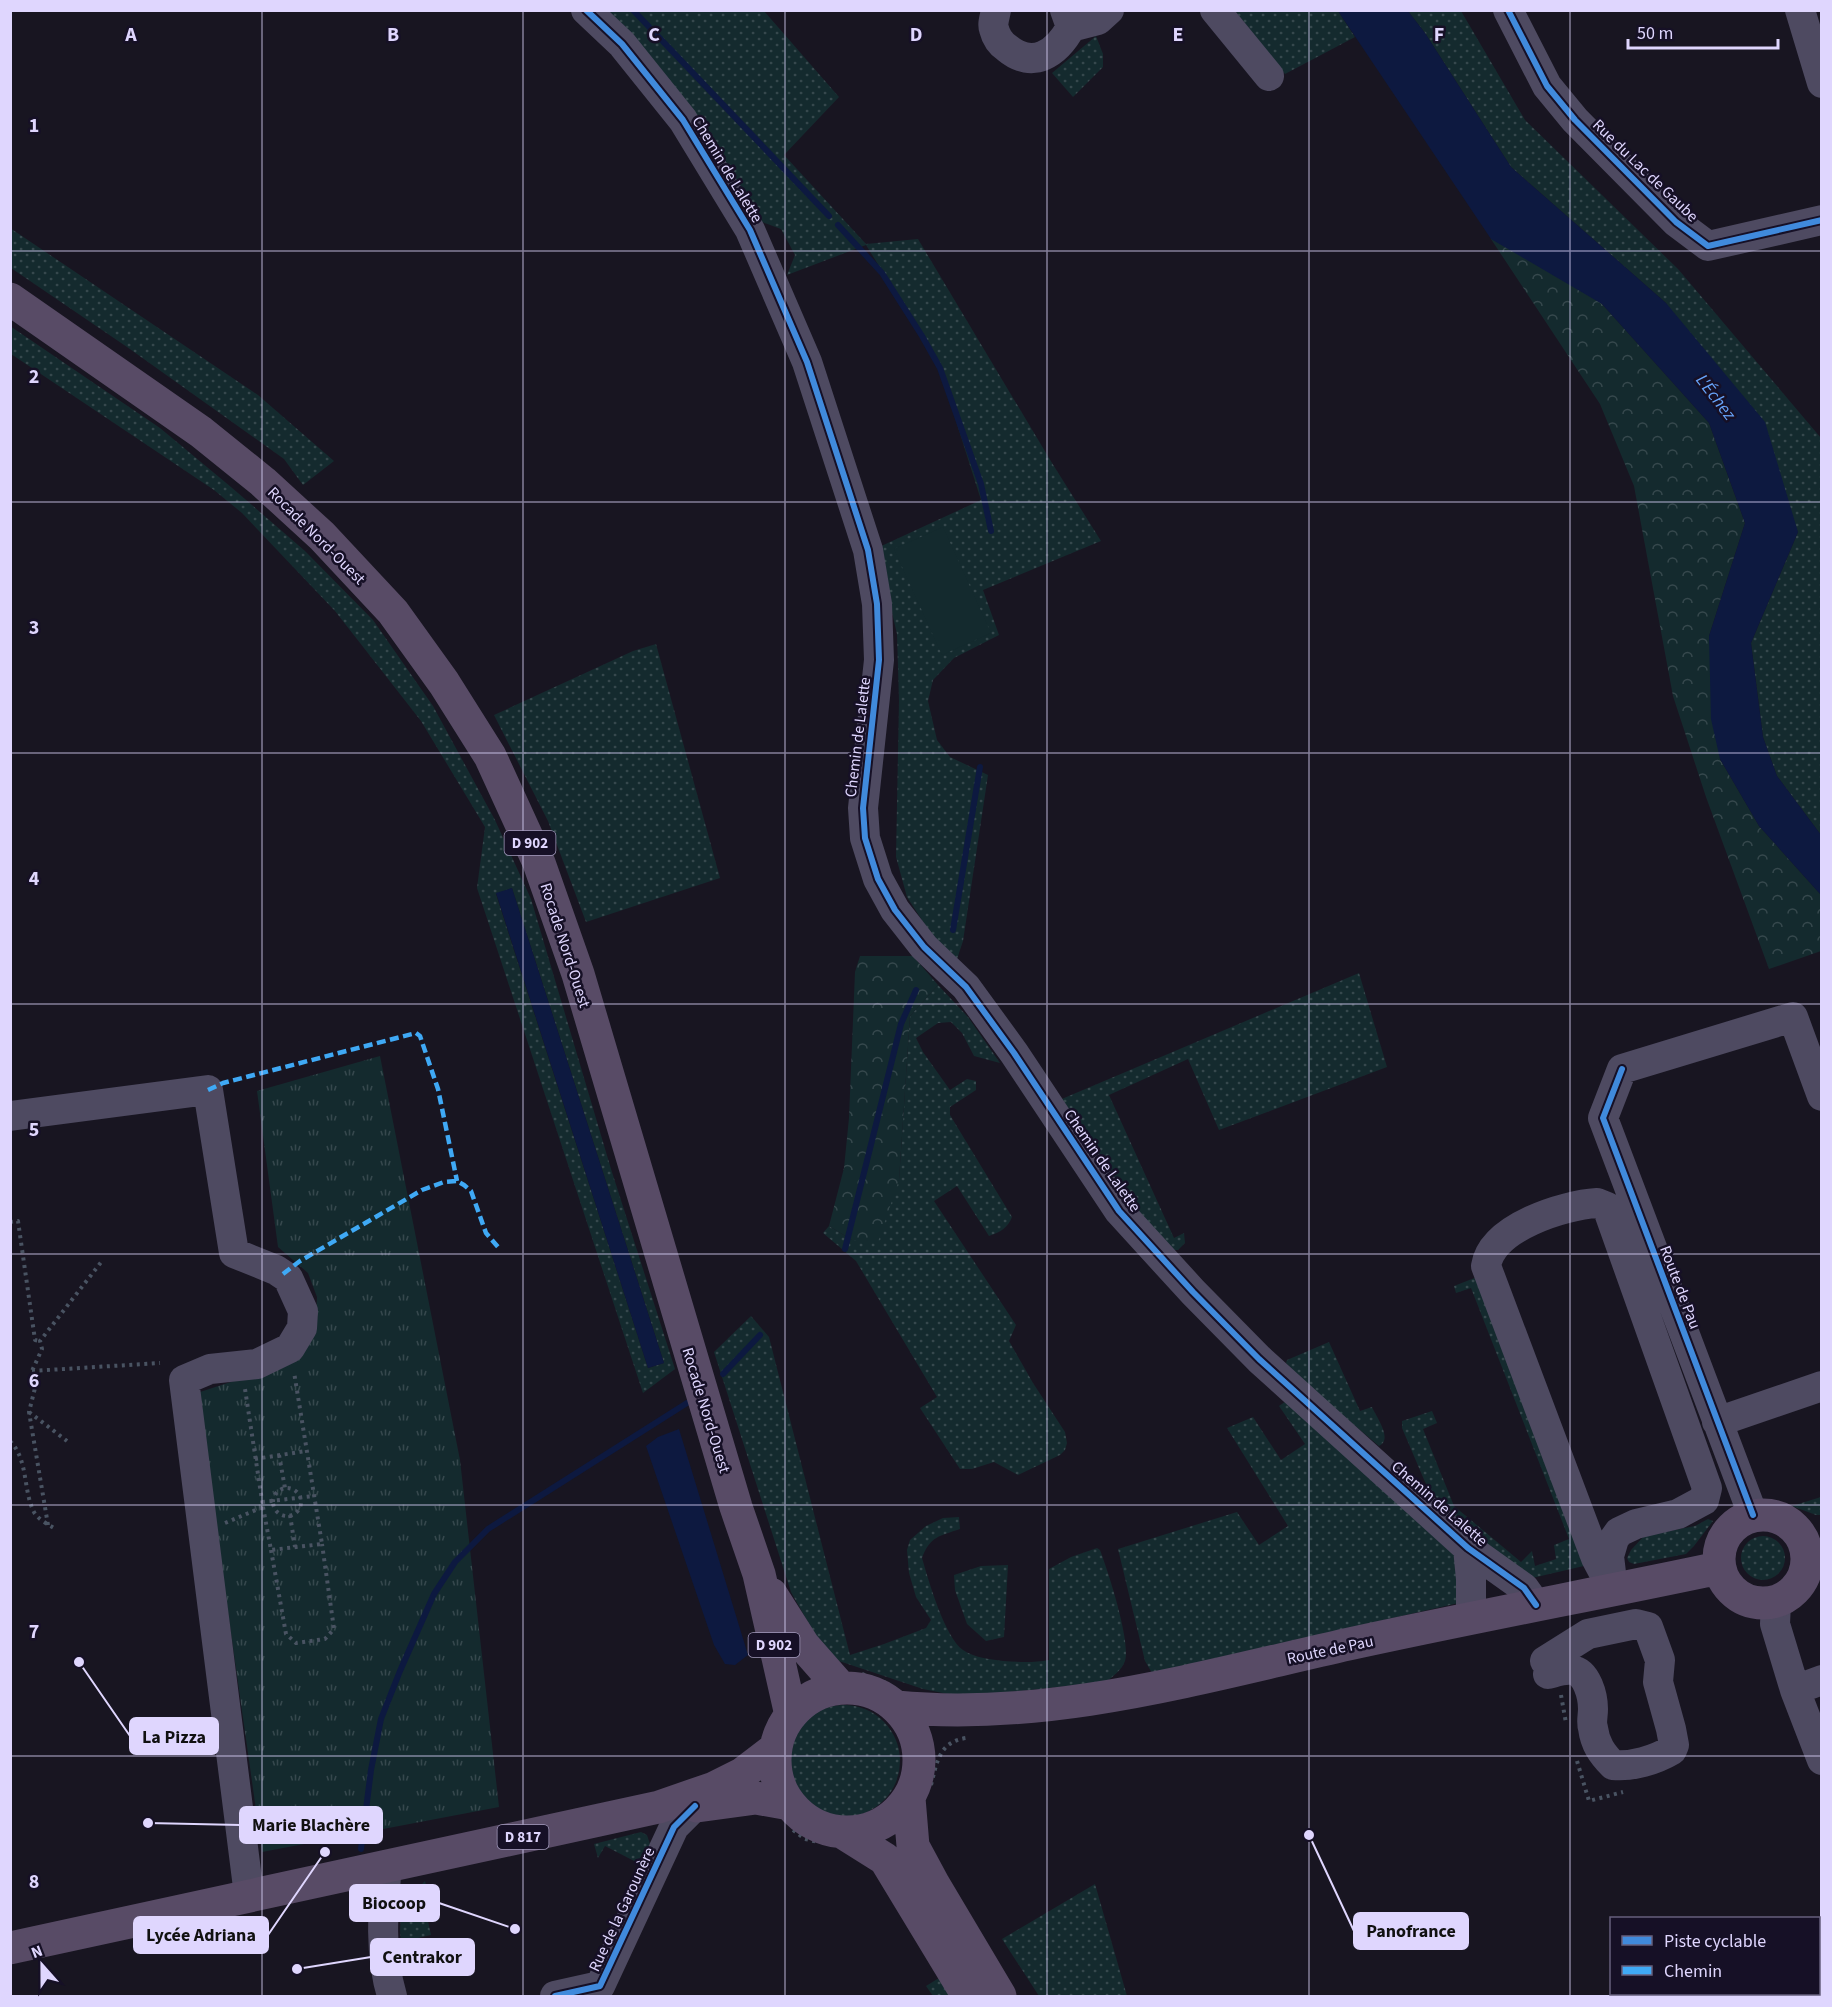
<svg xmlns="http://www.w3.org/2000/svg" width="1832" height="2007" viewBox="0 0 1832 2007" font-family="'Source Sans 3',sans-serif">
<style>
.grass{fill:url(#grass-dots);fill-rule:evenodd}
.forest{fill:url(#forest-crowns)}
.park{fill:url(#park-tufts)}
.pitch{fill:#142a2e}
.water{fill:#0d1940}
.lines{fill:none;stroke-linecap:round;stroke-linejoin:round}
.stream{stroke:#0d1940;stroke-width:6}
.path{stroke:#495362;stroke-width:4;stroke-dasharray:3 4.5;stroke-linecap:butt}
.minor{stroke:#4e4a61;stroke-width:30}
.major{stroke:#584b66;stroke-width:33}
.quiet{stroke:#3fa9f5;stroke-width:4.5;stroke-dasharray:9 4.5;stroke-linecap:butt}
.cycleway-casing{stroke:#161026;stroke-width:10}
.cycleway{stroke:#408adc;stroke-width:6}
.grid{fill:none;stroke:#dfd6fe;stroke-width:1.5;stroke-opacity:0.55}
.labels{text-anchor:middle;stroke-width:5;stroke-linejoin:round;paint-order:stroke}
.shield{fill:#161026;stroke:#a39bbd;stroke-width:1.5}
.shield-label{font-size:15px;font-weight:bold;fill:#dfd6fe}
.street-label{font-size:16px;fill:#dfd6fe;stroke:#161026}
.water-label{font-size:18px;font-style:italic;fill:#67a4fb;stroke:#161026}
.grid-label{font-size:20px;text-anchor:middle;font-weight:bold;fill:#dfd6fe;stroke:#161026;stroke-width:5;stroke-linejoin:round;paint-order:stroke}
.leader{fill:none;stroke:#dfd6fe;stroke-width:2}
.callout-dot{fill:#dfd6fe;stroke:#161026;stroke-width:2}
.callout{fill:#dfd6fe;stroke:#dfd6fe;stroke-width:2}
.callout-label{font-size:18px;text-anchor:middle;font-weight:bold;fill:#111}
</style>
<defs>
<pattern id="grass-dots" width="8" height="8" patternUnits="userSpaceOnUse" patternTransform="scale(1.5)"><rect width="8" height="8" fill="#142a2e"/><path d="M2 2h.1M6 6h.1" fill="none" stroke="#36484d" stroke-width="1.8" stroke-linecap="round"/></pattern>
<pattern id="forest-crowns" width="20" height="18" patternUnits="userSpaceOnUse" patternTransform="scale(1.5)"><rect width="20" height="18" fill="#142a2e"/><path d="M2 6a3 3 0 1 1 6 0M12 15a3 3 0 1 1 6 0" fill="none" stroke="#36484d"/></pattern>
<pattern id="park-tufts" width="24" height="20" patternUnits="userSpaceOnUse" patternTransform="scale(1.5)"><rect width="24" height="20" fill="#142a2e"/><path d="M3 7l-1-3M5 7V3M7 7l1-3M15 17l-1-3M17 17v-4M19 17l1-3" fill="none" stroke="#36484d"/></pattern>
</defs>
<rect width="100%" height="100%" fill="#181521"/>
<path class="grass" d="M605,11H764L839,97L784,155L866,244L918,239L1052,463L1101,541L983,590L999,635L954,658L933,680L928,701L937,740L950,757L988,775L963,941L957,959L931,934L907,897L896,857L899,701L897,634L877,548L981,500L936,358L866,245L787,275L795,255L781,229L751,218Z
M1235,11H1338L1355,37L1285,74Z
M1408,11H1461L1525,120L1678,269L1821,438V835L1777,776L1763,737L1751,643L1798,532L1666,303L1511,167L1425,33Z
M1096,36L1103,54V67L1073,97L1052,73Z
M10,228L258,395L334,461L303,485L284,459L127,347L11,268Z
M10,326L160,428L231,487L305,551L373,620L433,706L495,820L531,899L611,1169L675,1369L643,1393L477,888L485,827L421,721L335,611L242,513L214,490L11,354ZM512,888L664,1363L648,1368L496,894Z
M656,644L720,878L586,922L548,821L494,715L633,651Z
M1359,973L1387,1067L1219,1130L1188,1059L1109,1095L1174,1238L1184,1233L1185,1243L1178,1250H1168L1124,1202L1057,1101Z
M938,985L968,1017L1000,1063L974,1056L962,1033L951,1022L938,1023L916,1038L923,1052L950,1090L967,1079L976,1081V1090L950,1107V1115L1012,1217C1008,1228 1000,1232 989,1236L957,1186L934,1201L1016,1325L1009,1341L1033,1383L1065,1432L1067,1443L1065,1450L1060,1455L1018,1475L994,1462L972,1469H960L920,1408L937,1397L856,1261L823,1233L829,1226L852,1240L899,1180L910,1016Z
M1477,1277L1588,1565L1528,1579L1448,1513L1425,1482L1402,1428V1421L1432,1411L1437,1423L1423,1429L1454,1506L1521,1562L1532,1551L1535,1566L1556,1559L1554,1545L1569,1539L1471,1288L1456,1293L1454,1286Z
M751,1316L769,1337L850,1655L884,1644L926,1628L931,1620L916,1597L909,1573L907,1550L910,1540L926,1526L943,1518L959,1517L960,1529C940,1536 930,1536 922,1558C928,1579 945,1638 963,1650C975,1658 989,1659 1003,1661C1019,1662 1033,1663 1049,1660V1569L1071,1557L1097,1548L1100,1550C1108,1571 1131,1642 1125,1661C1122,1670 1112,1677 1106,1682L963,1697L923,1689L839,1661L819,1642L791,1592L714,1352Z
M1329,1342L1360,1411L1372,1407C1377,1418 1393,1439 1379,1446L1309,1387L1286,1363L1287,1360Z
M1286,1401L1455,1552L1463,1602L1152,1673L1145,1661L1118,1549L1237,1512L1259,1545L1288,1526L1227,1428L1253,1417L1281,1460L1305,1444L1279,1406Z
M1821,1497V1515H1816L1792,1506Z
M1708,1519L1713,1521L1694,1546L1686,1554L1634,1564L1629,1562L1627,1558L1631,1550L1644,1536L1695,1526Z
M1741 1558a22 22 0 1 1 44 0a22 22 0 1 1-44 0Z
M1008,1565L1004,1637L986,1641L967,1624L955,1590L954,1575L981,1566Z
M788 1761a56 56 0 1 1 112 0a56 56 0 1 1-112 0Z
M641,1832L647,1835L650,1844L640,1864L605,1846L598,1858L594,1844Z
M425,1881L429,1896L423,1898L431,1935L401,1942C397,1915 406,1899 425,1881Z
M1095,1884L1127,1996H1039L1002,1939Z
M939,1978L950,1996H933L926,1986Z"/>
<path class="forest" d="M1503,232L1602,304L1709,423L1745,523L1709,636L1720,759L1759,826L1821,895V951L1769,969L1706,797L1673,696L1634,486L1600,404L1491,239Z
M860,956H913L938,985L910,1016L899,1180L878,1242L852,1240L829,1226L844,1168L849,1118L855,972Z"/>
<path class="park" d="M380,1056L460,1460L499,1807L262,1852L197,1393L277,1367L316,1321L317,1297L308,1273L278,1247L257,1091Z"/>
<path class="pitch" d="M943,527L991,633L942,655L894,549Z"/>
<path class="water" d="M1338,11H1408L1425,33L1511,167L1666,303L1765,422L1798,532L1751,643L1763,737L1777,776L1821,835V895L1759,826L1720,759L1711,719L1709,636L1745,523L1709,423L1602,304L1491,239Z
M512,888L664,1363L648,1368L496,893Z
M679,1429L748,1655L735,1665L725,1664L714,1645L646,1446L658,1437Z"/>
<g class="lines">
<path class="stream" d="M633,10L829,216
M838,225L882,273L922,336L940,368L981,484L991,531
M953,930L980,767
M845,1249L901,1024L916,990
M723,1374L760,1335
M361,1849L371,1770L381,1719L400,1671L434,1594L455,1562L488,1529L687,1403"/>
<path class="path" d="M10,1222L18,1221L35,1340L40,1341
M32,1371L160,1363
M29,1412L67,1441
M10,1441C28,1459 23,1488 33,1510C36,1518 47,1524 54,1528
M279,1455L285,1488
M255,1459L306,1451
M273 1502a14 14 0 1 1 28 0a14 14 0 1 1-28 0Z
M262,1502L314,1496
M263,1507L271,1550L322,1544L294,1372
M290,1515L295,1547
M225,1523L263,1507L245,1389
M48,1525L29,1412L35,1388L32,1371L42,1349L40,1341L102,1261
M271,1550L286,1634L296,1643L325,1639L334,1629L322,1544
M862,1674L889,1684
M1561,1695L1566,1723
M1577,1761L1589,1801L1623,1792
M931,1785C937,1762 939,1742 966,1738
M793,1830L805,1839L818,1842"/>
<path class="minor" d="M586,10L622,44L683,120L750,230L807,362L868,550L877,604L879,660L863,808L865,838L878,879L895,910L924,947L966,987L1014,1053L1119,1211L1193,1292L1259,1359L1468,1548L1524,1588L1536,1605
M996,10C995,16 992,24 994,29C996,37 1001,44 1007,48C1033,70 1057,53 1071,27L1065,10
M1215,10L1269,76
M1508,10L1547,86L1575,120L1676,222L1708,246L1822,220
M1800,10L1822,83
M1071,27L1098,20L1109,10
M10,1116L208,1090L234,1253L276,1270L288,1278L303,1311L302,1328L290,1348L257,1364L210,1369L184,1380L249,1895
M1597,1203L1607,1207L1707,1488L1704,1500L1678,1514L1636,1524L1619,1532L1614,1539L1609,1556L1613,1590L1596,1558L1486,1266C1492,1227 1564,1205 1597,1203Z
M1717,1422L1822,1386
M1753,1515L1603,1118L1622,1069L1793,1017L1822,1096
M1468,1548L1471,1579V1618
M1776,1602L1775,1624L1795,1690L1822,1760
M1545,1661L1588,1634L1636,1624L1648,1627L1660,1660L1658,1682L1671,1729L1674,1745L1672,1750C1655,1760 1632,1767 1613,1765C1602,1754 1595,1744 1593,1728C1591,1722 1593,1716 1593,1709C1593,1696 1587,1672 1572,1670C1564,1669 1556,1672 1548,1674
M1795,1690L1822,1680
M387,1865C383,1910 379,1953 392,1996
M555,1996L600,1986L674,1827L695,1806"/>
<path class="major" d="M10,299L201,432L263,482L322,536L393,612L444,683L490,756L539,863L578,974L736,1507L759,1574L791,1715
M1719 1559a44 44 0 1 1 88 0a44 44 0 1 1-88 0Z
M771,1594L804,1646L841,1688
M775 1760a72 72 0 1 1 144 0a72 72 0 1 1-144 0Z
M896,1707C1049,1722 1201,1677 1349,1644C1472,1617 1596,1594 1719,1568
M909,1798L913,1846L934,1885L1000,1996
M697,1806L756,1798L790,1804
M842,1832L885,1859L968,1996
M10,1948L659,1807L714,1788L742,1774L776,1748"/>
<path class="quiet" d="M208,1090L223,1083L416,1033L420,1036L438,1089L457,1181
M283,1274L300,1261L422,1190L444,1182L457,1181L464,1185L471,1191L486,1233L498,1247"/>
<g class="cycleway-casing">
<path id="cycleway" d="M586,10L622,44L683,120L750,230L807,362L868,550L877,604L879,660L863,808L865,838L878,879L895,910L924,947L966,987L1014,1053L1119,1211L1193,1292L1259,1359L1468,1548L1524,1588L1536,1605
M1508,10L1547,86L1575,120L1676,222L1708,246L1822,220
M1622,1069L1603,1118L1753,1515
M555,1996L600,1986L674,1827L695,1806"/>
</g>
<use href="#cycleway" class="cycleway"/>
</g>
<path class="grid" d="M262,10V1996M523,10V1996M785,10V1996M1047,10V1996M1309,10V1996M1570,10V1996M10,251H1822M10,502H1822M10,753H1822M10,1004H1822M10,1254H1822M10,1505H1822M10,1756H1822"/>
<g class="labels">
<g class="shield">
<rect x="504.5" y="831" width="51" height="24" rx="4.5"/>
<rect x="748.5" y="1633" width="51" height="24" rx="4.5"/>
<rect x="497.5" y="1825" width="51" height="24" rx="4.5"/>
</g>
<g class="shield-label">
<text x="530" y="848">D 902</text>
<text x="774" y="1650">D 902</text>
<text x="523" y="1842">D 817</text>
</g>
<g class="street-label">
<text transform="translate(728 169) rotate(59)" y="6">Chemin de Lalette</text>
<text transform="translate(1646 170) rotate(44)" y="6">Rue du Lac de Gaube</text>
<text transform="translate(317 535) rotate(45)" y="6">Rocade Nord-Ouest</text>
<text transform="translate(857 737) rotate(-83)" y="6">Chemin de Lalette</text>
<text transform="translate(566 945) rotate(72)" y="6">Rocade Nord-Ouest</text>
<text transform="translate(1103 1160) rotate(55)" y="6">Chemin de Lalette</text>
<text transform="translate(1681 1287) rotate(69)" y="6">Route de Pau</text>
<text transform="translate(707 1410) rotate(73)" y="6">Rocade Nord-Ouest</text>
<text transform="translate(1440 1503) rotate(41)" y="6">Chemin de Lalette</text>
<text transform="translate(1330 1649) rotate(-12)" y="6">Route de Pau</text>
<text transform="translate(621 1909) rotate(-65)" y="6">Rue de la Garounère</text>
</g>
<g class="water-label">
<text transform="translate(1716 397) rotate(52)" y="6">L'Échez</text>
</g>
</g>
<g class="grid-label">
<text x="131" y="41">A</text>
<text x="393" y="41">B</text>
<text x="654" y="41">C</text>
<text x="916" y="41">D</text>
<text x="1178" y="41">E</text>
<text x="1439" y="41">F</text>
<text x="34" y="132">1</text>
<text x="34" y="383">2</text>
<text x="34" y="634">3</text>
<text x="34" y="885">4</text>
<text x="34" y="1136">5</text>
<text x="34" y="1387">6</text>
<text x="34" y="1638">7</text>
<text x="34" y="1888">8</text>
</g>
<path class="leader" d="M79 1662L130 1736M148 1823L240 1825M515 1929L439 1903M1309 1835L1354 1931M325 1852L268 1935M297 1969L371 1957"/>
<g class="callout-dot">
<circle cx="79" cy="1662" r="6"/>
<circle cx="148" cy="1823" r="6"/>
<circle cx="515" cy="1929" r="6"/>
<circle cx="1309" cy="1835" r="6"/>
<circle cx="325" cy="1852" r="6"/>
<circle cx="297" cy="1969" r="6"/>
</g>
<g class="callout">
<rect x="130" y="1718" width="88" height="36" rx="6"/>
<rect x="240" y="1807" width="142" height="36" rx="6"/>
<rect x="350" y="1885" width="89" height="36" rx="6"/>
<rect x="1354" y="1913" width="114" height="36" rx="6"/>
<rect x="134" y="1917" width="134" height="36" rx="6"/>
<rect x="371" y="1939" width="103" height="36" rx="6"/>
</g>
<g class="callout-label">
<text x="174" y="1743">La Pizza</text>
<text x="311" y="1831">Marie Blachère</text>
<text x="394" y="1909">Biocoop</text>
<text x="1411" y="1937">Panofrance</text>
<text x="201" y="1941">Lycée Adriana</text>
<text x="422" y="1963">Centrakor</text>
</g>
<rect width="1832" height="2007" fill="none" stroke="#dfd6fe" stroke-width="24"/>
<rect x="1610" y="1917" width="210" height="78" fill="#161026" stroke="#665f7c" stroke-width="1.5"/>
<rect x="1622" y="1936" width="30" height="9" fill="#408adc" stroke="#665f7c" stroke-width="1.5"/>
<text x="1664" y="1947" font-size="18" fill="#dfd6fe">Piste cyclable</text>
<rect x="1622" y="1966" width="30" height="9" fill="#3fa9f5" stroke="#665f7c" stroke-width="1.5"/>
<text x="1664" y="1977" font-size="18" fill="#dfd6fe">Chemin</text>
<g transform="translate(42 1965) rotate(339)" stroke="#161026" stroke-width="4.5" paint-order="stroke">
<path d="M0-4.5L10 22L0 15L-10 22Z" fill="#dfd6fe"/>
<text y="-9" font-size="16" font-weight="bold" text-anchor="middle" fill="#dfd6fe">N</text>
</g>
<path d="M1628 39v9h150v-9" fill="none" stroke="#dfd6fe" stroke-width="3"/>
<text x="1637" y="39" font-size="18" fill="#dfd6fe" stroke="#161026" stroke-width="4.5" paint-order="stroke">50 m</text>
</svg>
